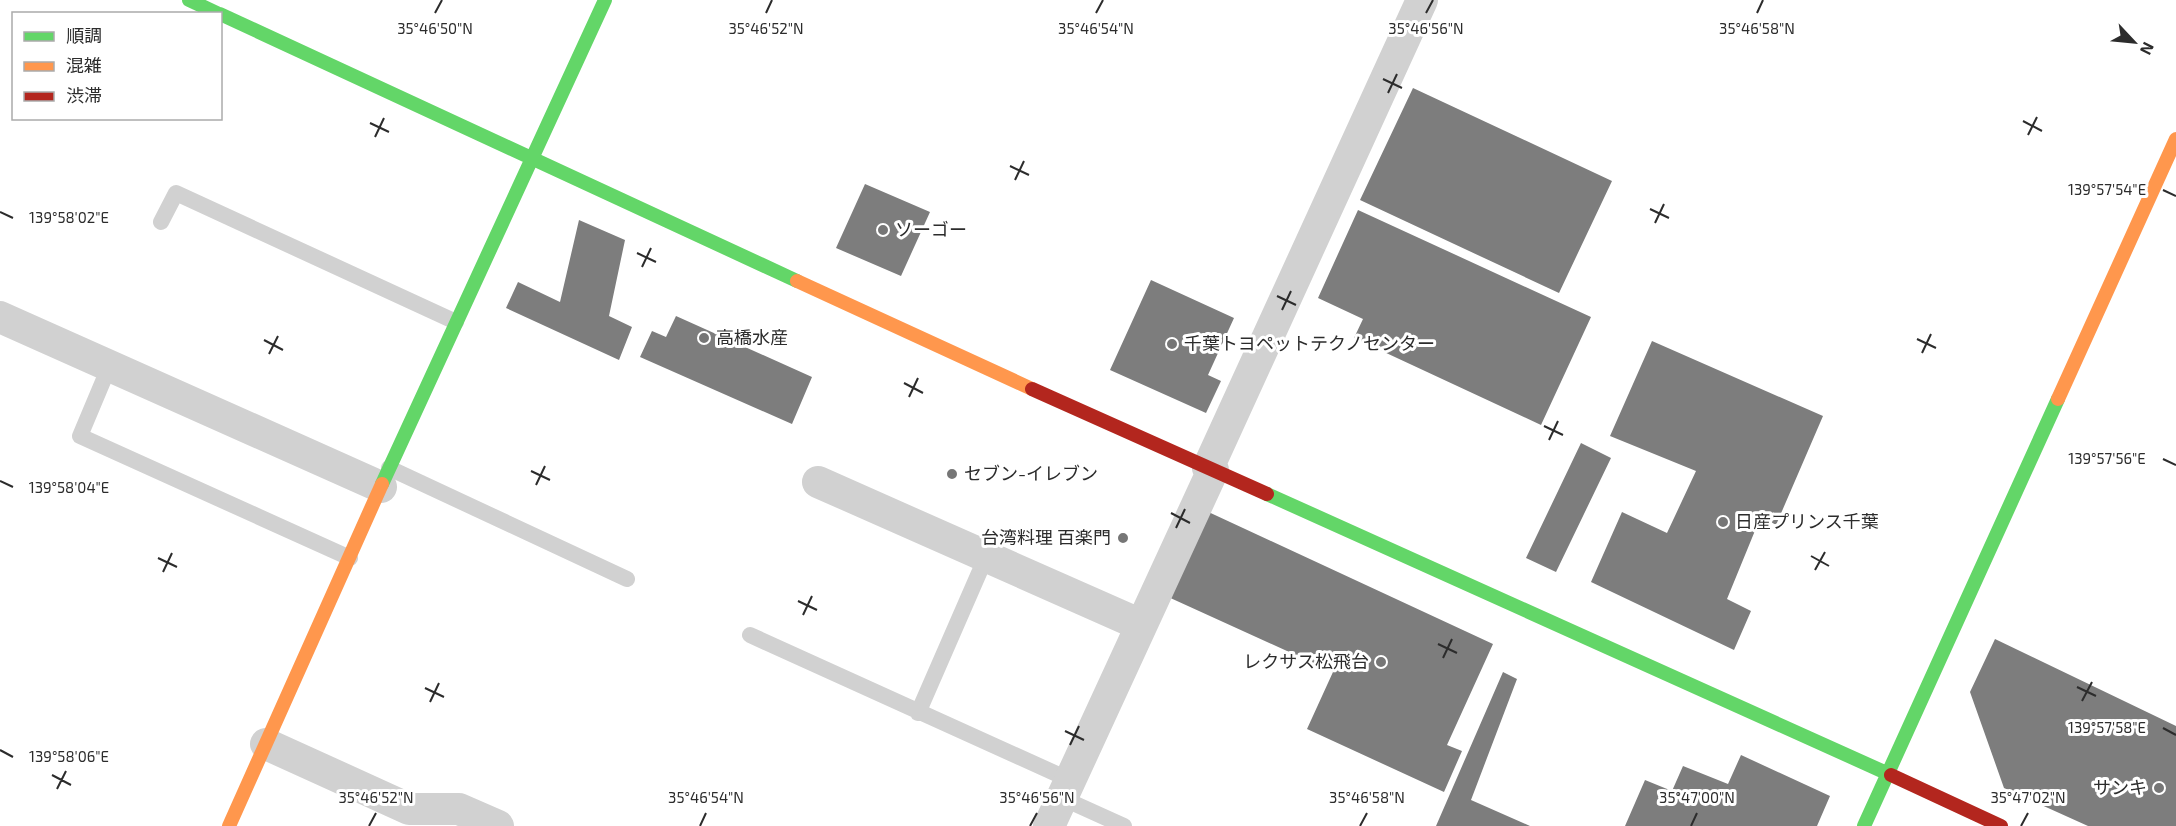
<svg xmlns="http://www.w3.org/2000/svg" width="2176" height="826" viewBox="0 0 2176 826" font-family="'Exo 2','Noto Sans JP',sans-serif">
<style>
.building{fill:#7d7d7d}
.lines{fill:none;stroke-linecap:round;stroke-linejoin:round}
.lane{stroke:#d1d1d1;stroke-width:16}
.street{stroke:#d1d1d1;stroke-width:32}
.fast{stroke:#63d668;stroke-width:14}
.slow{stroke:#ff974d;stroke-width:14}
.jam{stroke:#b3261e;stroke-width:14}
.ticks{fill:none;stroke:#2c2c2c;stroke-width:2}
.poi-dot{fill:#767676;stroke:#fff;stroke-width:2}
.labels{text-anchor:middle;stroke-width:6;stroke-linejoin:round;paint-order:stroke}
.poi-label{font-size:18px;fill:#2c2c2c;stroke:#fff;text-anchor:start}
.ticks-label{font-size:15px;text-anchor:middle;fill:#2c2c2c;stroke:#fff;stroke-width:6;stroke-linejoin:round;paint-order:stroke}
</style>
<rect width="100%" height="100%" fill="#fff"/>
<path class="building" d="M1413,88L1612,181L1559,293L1360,200Z
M865,184L930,212L901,276L836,248Z
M1358,210L1591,317L1541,425L1354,338L1363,319L1318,298Z
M579,220L625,240L609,316L632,327L619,360L506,308L518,282L560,302Z
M1151,280L1234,318L1208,375L1221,381L1206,413L1110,370Z
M676,316L812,377L792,424L640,357L652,331L666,337Z
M1652,341L1823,416L1776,525L1761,516L1727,599L1751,611L1734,650L1591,582L1622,512L1667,533L1696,471L1610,436Z
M1581,443L1611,458L1556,572L1526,558Z
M1202,509L1493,644L1447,745L1462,751L1444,792L1307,729L1333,672L1166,596Z
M1995,639L2176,726V826H2088L2004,788L1970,692Z
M1503,672L1517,679L1471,800L1530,826H1436Z
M1741,755L1830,796L1817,826H1625L1645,780L1672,791L1683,766L1728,784Z"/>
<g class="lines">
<path class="lane" d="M161,222L176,193L456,322
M109,367L80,436L350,558
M389,468L627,579
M750,635L1070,780
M918,713L986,557
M1062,798L1124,826"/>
<path class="street" d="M0,317L381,487
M1208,468L1422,0
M818,482L1141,625
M266,744L409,809H459L498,826
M1049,826L1213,470"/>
<path class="fast" d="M189,0L219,14
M220,14L797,281
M382,484L605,0
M1267,494L1891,775
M1864,826L2058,399"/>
<path class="slow" d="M797,281L1032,389
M2058,399L2176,139
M229,826L382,484"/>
<path class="jam" d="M1032,389L1267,494
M1891,775L2001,826"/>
</g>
<path class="ticks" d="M435,13L442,0M766,13L772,0M1096,13L1103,0M1426,13L1433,0M1757,13L1763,0M1383,79L1402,88M1388,93L1397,74M2023,121L2042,131M370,123L389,132M2028,135L2037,117M375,137L384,118M1010,166L1029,175M1015,180L1024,161M2163,190L2176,196M1650,209L1669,218M0,212L13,218M1655,223L1664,204M637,253L656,262M642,267L651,248M1277,296L1296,305M1282,310L1291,291M1917,339L1936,348M264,340L283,350M1922,353L1931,334M269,354L278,336M904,383L923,393M909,397L918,378M1544,426L1563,435M1549,440L1558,421M2163,459L2176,465M531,471L550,480M0,481L13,487M536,485L545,466M1171,513L1190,523M1176,528L1185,509M1811,556L1829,566M158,558L177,567M1815,570L1825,552M163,572L172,553M798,601L817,610M803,615L812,596M1438,644L1457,653M1443,658L1452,639M2077,687L2096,696M425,688L444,697M2082,701L2092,682M430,702L439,683M2163,728L2176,735M1065,731L1084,740M1070,745L1079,726M0,750L13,757M52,775L71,785M57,789L66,771M369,826L376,813M700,826L706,813M1030,826L1037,813M1360,826L1367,813M1691,826L1697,813M2021,826L2028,813"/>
<g class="poi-dot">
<circle cx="883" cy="230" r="6"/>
<circle cx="704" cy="338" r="6"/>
<circle cx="1172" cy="344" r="6"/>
<circle cx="952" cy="474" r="6"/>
<circle cx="1723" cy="522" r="6"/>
<circle cx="1123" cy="538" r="6"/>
<circle cx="1381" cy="662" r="6"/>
<circle cx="2159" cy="788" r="6"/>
</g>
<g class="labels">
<g class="poi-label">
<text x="895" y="236">ソーゴー</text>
<text x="716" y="344">高橋水産</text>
<text x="1184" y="350">千葉トヨペットテクノセンター</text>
<text x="964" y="480">セブン-イレブン</text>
<text x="1735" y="528">日産プリンス千葉</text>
<text x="1111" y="544" text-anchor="end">台湾料理 百楽門</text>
<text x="1369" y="668" text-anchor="end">レクサス松飛台</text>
<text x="2147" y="794" text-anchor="end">サンキ</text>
</g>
</g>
<g class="ticks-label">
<text x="435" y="34">35°46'50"N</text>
<text x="766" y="34">35°46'52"N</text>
<text x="1096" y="34">35°46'54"N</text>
<text x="1426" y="34">35°46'56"N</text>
<text x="1757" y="34">35°46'58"N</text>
<text x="2107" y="195">139°57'54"E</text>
<text x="69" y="223">139°58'02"E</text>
<text x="2107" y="464">139°57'56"E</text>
<text x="69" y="493">139°58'04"E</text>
<text x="2107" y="733">139°57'58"E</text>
<text x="69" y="762">139°58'06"E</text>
<text x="376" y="803">35°46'52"N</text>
<text x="706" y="803">35°46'54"N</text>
<text x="1037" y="803">35°46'56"N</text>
<text x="1367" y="803">35°46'58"N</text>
<text x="1697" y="803">35°47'00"N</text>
<text x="2028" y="803">35°47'02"N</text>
</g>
<rect x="12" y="12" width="210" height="108" fill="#ffffff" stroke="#ababab" stroke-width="1.5"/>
<rect x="24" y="32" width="30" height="9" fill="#63d668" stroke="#ababab" stroke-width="1.5"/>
<text x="66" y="42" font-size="18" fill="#2c2c2c">順調</text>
<rect x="24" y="62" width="30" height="9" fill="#ff974d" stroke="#ababab" stroke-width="1.5"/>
<text x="66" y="72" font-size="18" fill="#2c2c2c">混雑</text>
<rect x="24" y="92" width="30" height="9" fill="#b3261e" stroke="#ababab" stroke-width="1.5"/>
<text x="66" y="102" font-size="18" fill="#2c2c2c">渋滞</text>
<g transform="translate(2134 42) rotate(116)" stroke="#ffffff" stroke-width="4.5" paint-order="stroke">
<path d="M0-4.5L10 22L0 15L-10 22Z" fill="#2c2c2c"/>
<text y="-9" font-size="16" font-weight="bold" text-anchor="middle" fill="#2c2c2c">N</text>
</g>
</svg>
